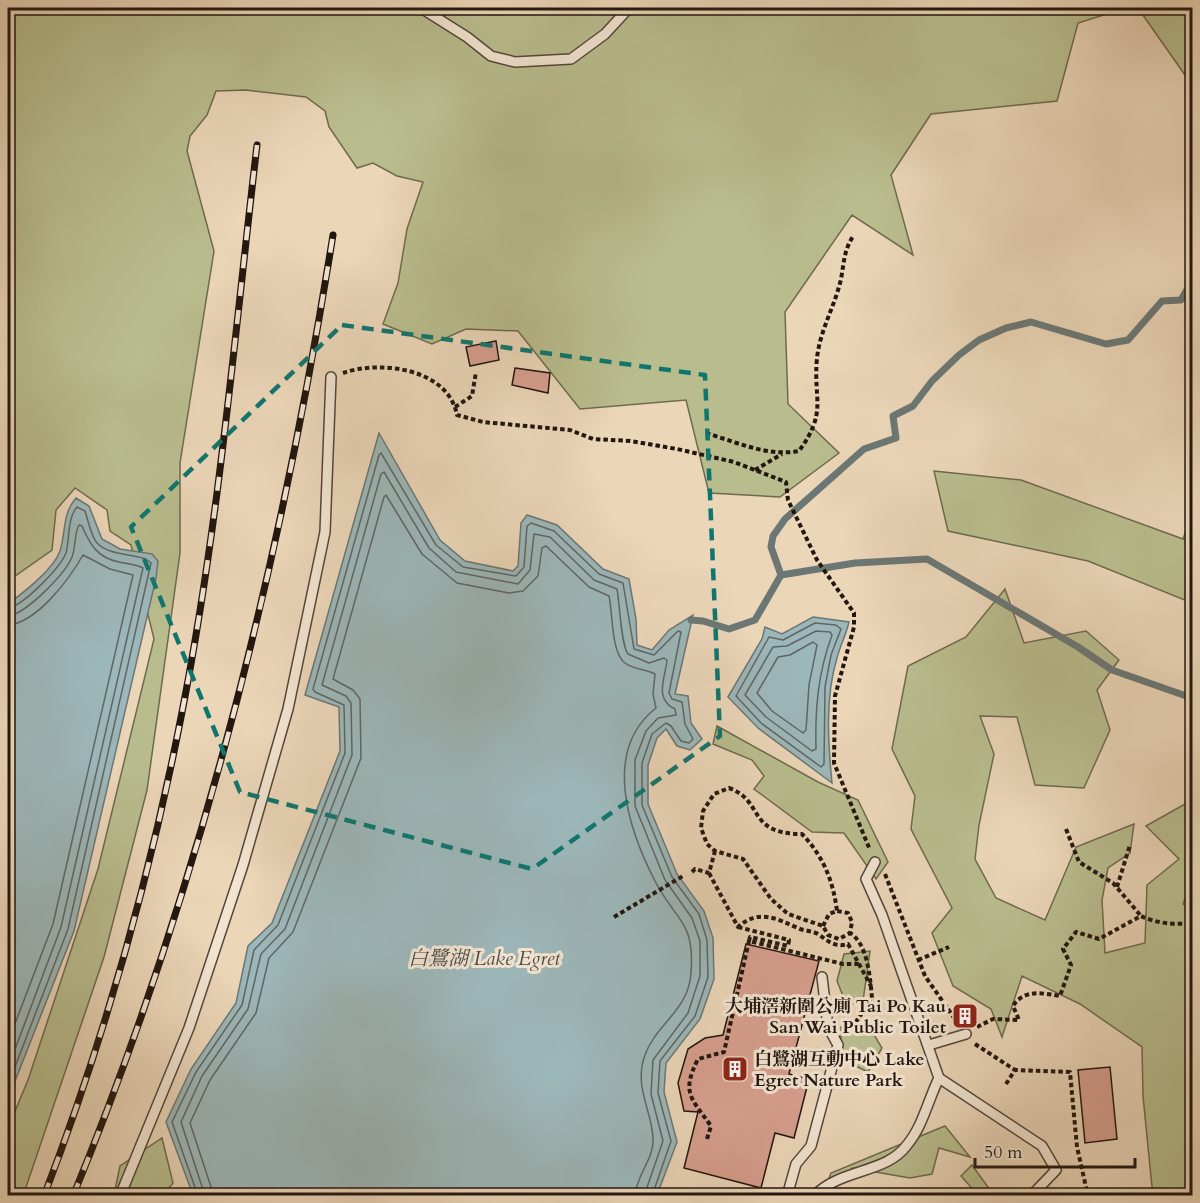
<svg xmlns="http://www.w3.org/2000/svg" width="1200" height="1203" viewBox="0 0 1200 1203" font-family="Cardo,'Noto Serif TC',serif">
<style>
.green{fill:#b9bd8e;stroke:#6e6a4f;stroke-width:1.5}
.water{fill:#9cb7b9;stroke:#6b7775;stroke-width:1.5}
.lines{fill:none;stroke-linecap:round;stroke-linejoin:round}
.shore{stroke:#5f6664;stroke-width:1.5}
.stream{stroke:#6b7775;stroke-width:7}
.building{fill:#d79f8f;stroke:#221610;stroke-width:1.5}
.lane-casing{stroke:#54463a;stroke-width:12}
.path{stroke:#221610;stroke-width:4;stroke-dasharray:4.5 3;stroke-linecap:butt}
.lane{stroke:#f2e4d1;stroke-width:9}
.rail-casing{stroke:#221610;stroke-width:7}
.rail{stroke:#f2e4d1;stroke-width:4.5;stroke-dasharray:14;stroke-linecap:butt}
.marked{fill:none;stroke:#0f766e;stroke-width:4.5;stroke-dasharray:12 8;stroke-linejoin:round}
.labels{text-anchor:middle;stroke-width:6;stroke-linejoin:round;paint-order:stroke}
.poi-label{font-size:18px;font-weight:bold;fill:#221610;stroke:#f2e4d1;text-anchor:end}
.water-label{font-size:20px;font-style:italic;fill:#4d4e4b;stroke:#f2e4d1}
</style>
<rect width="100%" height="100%" fill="#ebd6b8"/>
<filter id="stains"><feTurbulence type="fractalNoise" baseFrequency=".00333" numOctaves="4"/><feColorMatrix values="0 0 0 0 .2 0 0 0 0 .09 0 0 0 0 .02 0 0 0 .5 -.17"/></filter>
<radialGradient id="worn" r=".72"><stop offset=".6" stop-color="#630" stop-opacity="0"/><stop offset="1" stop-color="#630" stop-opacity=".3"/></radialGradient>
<path class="green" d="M8,8H1126L1078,23L1057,101L931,114L891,175L913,255L852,215L785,312L788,404L839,453L780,497L709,493L686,400L580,409L518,331L466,329L432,344L383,324L398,283L407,229L423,182L397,176L373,163L357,168L329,127L325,111L306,97L246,90L216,91L207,115L190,136L187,151L214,251L180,463V553L147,790L104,957L23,1196L8,1195V1128L28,1080L98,869L154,639L131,545L110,531L107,510L75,488L56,510L52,550L8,581Z
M1138,8H1192V85Z
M934,471L1021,480L1183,539L1192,515V603L1088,561L948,531Z
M1005,589L1024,643L1086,631L1119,660L1097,690L1110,730L1084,788L1035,785L1017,717L980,716L994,754L979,825L975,859L996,898L1045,920L1076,847L1134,824L1130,853L1108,868L1102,900L1105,953L1145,943L1147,885L1179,859L1146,826L1192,800V878L1183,904L1192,911V1195H1156L1152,1187L1143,1096L1142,1047L1080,1004L1022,976L1002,1037L991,1009L953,986L932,933L952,908L911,829L915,796L892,749L908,666L966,637Z
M717,726L818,782L858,800L888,862L876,879L844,833L812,832L754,789L764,776L752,760L713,744Z
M870,951L863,1001L847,1006L837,981L844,954Z
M841,1027L870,1028L882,1048L868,1072L841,1059Z
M945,1126L970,1157L939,1148L932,1174L910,1178L852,1168L829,1195L822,1196L831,1173Z
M162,1138L173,1183L163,1195H119L115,1190L120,1166Z
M972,1165L993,1194L992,1195H978L961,1176Z"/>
<path class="water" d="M379,433L440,540L465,561L513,571L518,566L521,523L527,515L557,525L603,569L629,579L636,619L637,645L652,650L669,630L693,615L675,694L688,696L691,723L702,739L690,750L677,746L666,729L657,738L648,765V804L677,874L704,911L713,938L714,979L700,1019L666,1063L664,1092L677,1142L657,1195H193L166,1122L191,1069L236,1003L248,946L272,923L340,751L339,707L305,695Z
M76,498L89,506L102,539L120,549L152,554L158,561L156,578L74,931L8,1099V604C24,592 53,570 60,551C66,532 62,514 76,498Z
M813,617L849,622C846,635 840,646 837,658C825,697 828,743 832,783L758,728L728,697L762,639L765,627L782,634Z"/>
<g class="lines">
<path class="shore" d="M8,608C23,606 60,568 66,553C70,538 67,519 77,507L85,511C88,520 91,536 97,543C111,558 141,552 151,563L68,929L8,1085
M8,616C26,614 65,574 72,557C76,547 74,534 79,525L82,526C90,545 98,558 119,562C128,564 136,564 143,568L61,927L8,1068
M815,623L836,625L841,629L831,655L825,687L824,764L821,767L761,723L736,696L769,637L783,640Z
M8,625C37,623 70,578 83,555L110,569L133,575L53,924L8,1042
M816,631L830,632L832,635C818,673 815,708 816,749L812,751L766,717L745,695L773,647L787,646Z
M813,642L817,645L809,685L806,730L803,733L772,711L757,693L778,657L790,655Z
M198,1196L172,1122L196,1072L242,1005L254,950L278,925L345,753L344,705L315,692L313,689L379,455L381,453L436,545L463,567L516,576L524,567L527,526L531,523L554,531L599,574L623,583L634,649L654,655L678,631L681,632L669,693L672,699L682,702L685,724L693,739L689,743L681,741L671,726L666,723L652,734L642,763V805L672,877L699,914L707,940L708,977L695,1016L660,1061L658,1093L671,1141L652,1196
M205,1196L181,1122L202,1076L248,1009L261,954L285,929L352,755L351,703L346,696L322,685L381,474L384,472L429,548L456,572L518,584L530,570L534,534L550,537L594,580L617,589C620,605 621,645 628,654L649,663L664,658L667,660C665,679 654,699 675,709L676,715L658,718L646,731L635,760V806L665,880L692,918L700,941V976L688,1013L653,1060L651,1094L663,1141L644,1196
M214,1196L190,1123L210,1080L256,1013L269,958L293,932L361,758L360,699L353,690L333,679L384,497L386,495L422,554L457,583L509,593L523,591L538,576L542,548L546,546L589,587L609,596C613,614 611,653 625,663C634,670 647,669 655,674L653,694L656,708C601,751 629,831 656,883C676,921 695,921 691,973C689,1010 656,1024 645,1055C633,1087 653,1112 653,1140C654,1158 636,1176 635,1196"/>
<path class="stream" d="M781,575L771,547L773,536L785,519L864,449L896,438L893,416L913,406L932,381L959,355L979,340L1006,328L1031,322L1106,344L1128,340L1162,301L1181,300L1192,281
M691,620L703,621L729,629L755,620L781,575L855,563L927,559L1078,647L1112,670L1192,698"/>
</g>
<path class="building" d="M496,341L499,360L470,366L466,347Z
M515,368L550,373L548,393L512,385Z
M746,944L819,961L789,1074L809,1079L794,1138L775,1133L761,1188L684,1168L698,1112L684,1111L678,1083L688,1049L705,1038L723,1035Z
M1110,1067L1117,1139L1085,1143L1078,1070Z"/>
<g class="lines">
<g class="lane-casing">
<path id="lane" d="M421,8L467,37L491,56L515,62L571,59L605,34L629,8
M929,1045L966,1034
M939,1078L1042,1146L1056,1170L1031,1196
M120,1196L189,1028L243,865L288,709L325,532L331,377
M787,1196L796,1164L811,1146L838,1045L828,1027L822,977
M814,1196C841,1168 886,1174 907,1145C923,1126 928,1100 939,1078L882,915L866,879L875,862"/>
</g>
<path class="path" d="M343,373C380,360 448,368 457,415L483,422L570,430L593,439L630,441L677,449L734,462L786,482L788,500L817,560L854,613V627L835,696L834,763L870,850
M455,407L472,396L476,372
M706,433C736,442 768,457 799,451C828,411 813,401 817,358C820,330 835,306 841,279C844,263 844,249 854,235
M755,470L782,454
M1066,829L1079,862L1113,883L1141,916
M692,872L695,869L709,873L715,851
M709,873L738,927C759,908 777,919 800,929C806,931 813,931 818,934C828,941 835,948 848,944L871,986
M885,874L925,976L957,1022
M1117,887L1130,845
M614,917L683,876
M823,926L829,914L837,911C833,880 823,856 802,834C746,834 765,801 729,788L714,794L703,811L701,828L707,844L715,851L743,859L771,899L788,914L823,926L828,935L839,939L850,933L852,922L848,913L837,911
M738,927L789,940L788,946L750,937L749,941L843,964H860
M918,960L949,947
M977,1027L993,1019L1019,1020L1013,1006C1024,989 1042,993 1060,996L1071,965L1063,949L1076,932L1099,939L1141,916C1156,923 1176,926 1192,922
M847,1035L872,998C870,978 868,944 850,933
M975,1044L1015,1070
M1006,1084L1015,1070L1070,1072L1077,1147L1088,1196
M707,1139L711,1126C691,1098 681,1093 698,1059L724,1052L749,941"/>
<use href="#lane" class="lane"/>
<g class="rail-casing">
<path id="rail" d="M44,1196C105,1037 151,874 183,707C219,522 235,332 257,145
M73,1196C200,888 281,563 333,235"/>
</g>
<use href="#rail" class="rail"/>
</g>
<path class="marked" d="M342,325L705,375L720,736L532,869L240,792L131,527Z"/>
<defs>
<g id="building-square" transform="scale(1.35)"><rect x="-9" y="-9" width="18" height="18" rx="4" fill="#8f2418" stroke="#f2e4d1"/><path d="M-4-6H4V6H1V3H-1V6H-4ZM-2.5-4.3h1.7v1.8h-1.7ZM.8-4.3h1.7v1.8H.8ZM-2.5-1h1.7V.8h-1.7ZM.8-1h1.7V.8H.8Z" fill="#fff"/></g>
</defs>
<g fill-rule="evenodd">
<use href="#building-square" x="965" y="1016"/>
<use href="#building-square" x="735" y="1069"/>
</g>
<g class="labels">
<g class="poi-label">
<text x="946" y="1012">大埔滘新圍公廁 Tai Po Kau<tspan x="946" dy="21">San Wai Public Toilet</tspan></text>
<text x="754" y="1065" text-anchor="start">白鷺湖互動中心 Lake<tspan x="754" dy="21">Egret Nature Park</tspan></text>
</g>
<g class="water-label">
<text x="484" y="965">白鷺湖 Lake Egret</text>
</g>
</g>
<rect width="1200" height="1203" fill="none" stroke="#ebd6b8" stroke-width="30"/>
<rect x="9" y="9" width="1182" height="1185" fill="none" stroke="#221610" stroke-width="3"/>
<rect x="15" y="15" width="1170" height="1173" fill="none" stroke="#221610" stroke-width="1.5"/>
<path d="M975 1158v9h160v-9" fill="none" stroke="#221610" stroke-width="3"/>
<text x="984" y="1158" font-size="18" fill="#221610" stroke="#f2e4d1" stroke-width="4.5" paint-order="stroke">50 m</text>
<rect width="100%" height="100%" filter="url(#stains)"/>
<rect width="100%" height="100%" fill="url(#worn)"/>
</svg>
